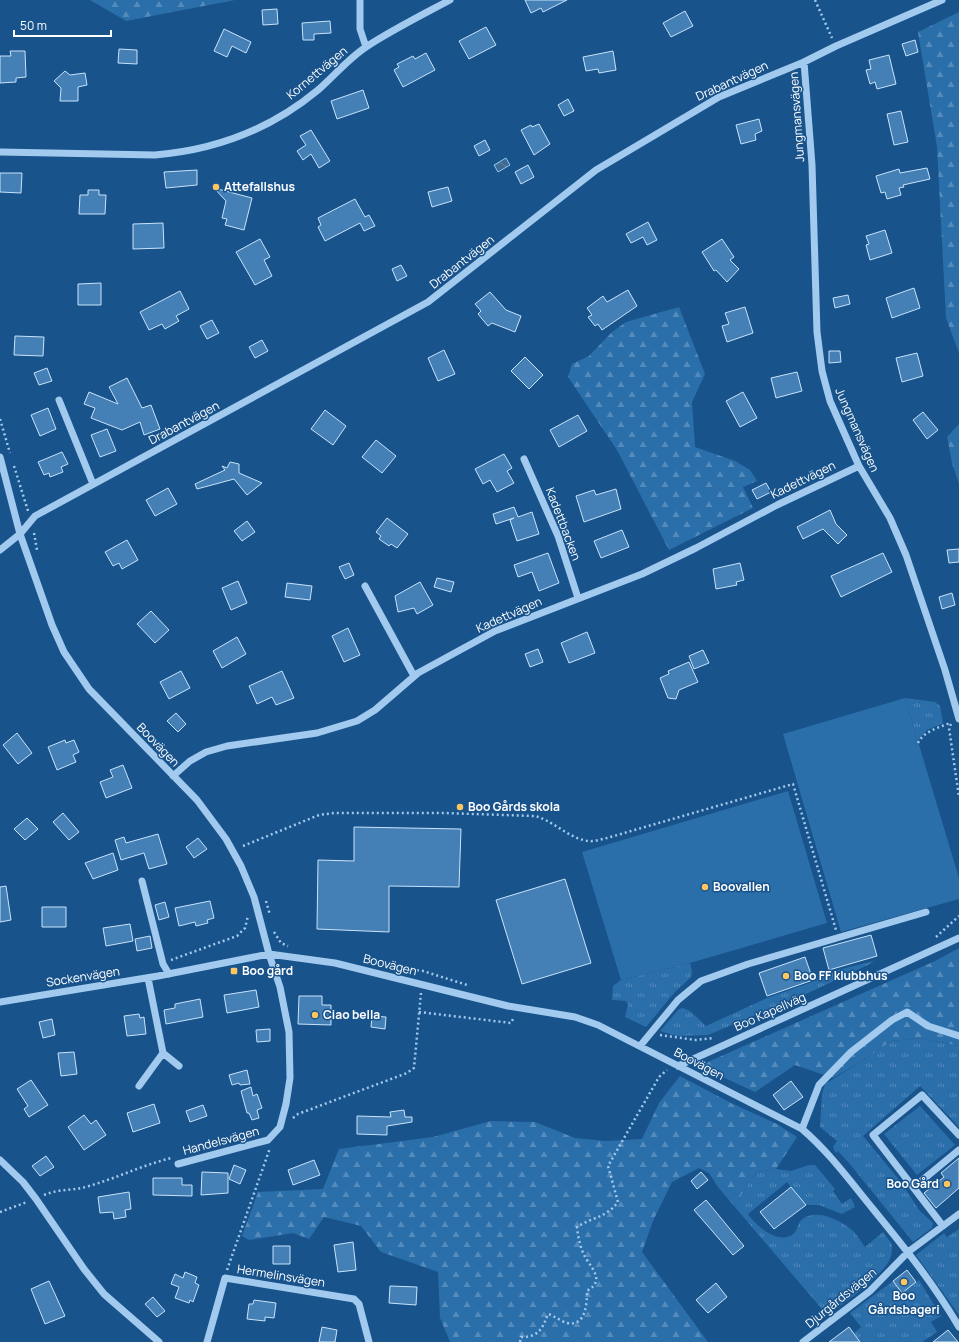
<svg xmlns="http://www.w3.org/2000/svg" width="959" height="1342" viewBox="0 0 959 1342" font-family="Manrope,sans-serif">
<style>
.grass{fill:url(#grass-tufts)}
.forest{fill:url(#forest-firs)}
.pitch{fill:#2a6eaa}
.water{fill:url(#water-waves);stroke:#94c6f1}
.building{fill:#4480b6;stroke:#c8e3fa}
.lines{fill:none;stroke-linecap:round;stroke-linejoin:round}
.path{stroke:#a2caee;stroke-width:2.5;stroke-dasharray:2 3;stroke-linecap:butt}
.minor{stroke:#a2caee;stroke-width:7}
.poi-dot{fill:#ffc55f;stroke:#18538c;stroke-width:1.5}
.labels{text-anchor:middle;stroke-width:3;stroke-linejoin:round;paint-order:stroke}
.street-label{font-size:12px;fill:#fff;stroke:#18538c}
.poi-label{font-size:12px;font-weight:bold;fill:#fff;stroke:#18538c;text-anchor:start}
</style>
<defs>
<pattern id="grass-tufts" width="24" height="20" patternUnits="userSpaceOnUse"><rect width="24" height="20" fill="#2a6eaa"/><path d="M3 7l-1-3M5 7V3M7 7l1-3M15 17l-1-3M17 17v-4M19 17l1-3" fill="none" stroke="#558bbb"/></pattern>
<pattern id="forest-firs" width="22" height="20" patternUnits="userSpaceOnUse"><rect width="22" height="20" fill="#2a6eaa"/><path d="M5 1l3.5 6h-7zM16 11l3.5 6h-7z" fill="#558bbb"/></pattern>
<pattern id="water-waves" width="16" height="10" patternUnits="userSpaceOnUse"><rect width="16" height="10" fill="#3f6a93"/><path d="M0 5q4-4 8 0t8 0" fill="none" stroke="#5c80a3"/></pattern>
</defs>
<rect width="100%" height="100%" fill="#18538c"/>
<path class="grass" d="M905,698L935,702L940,706L943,723L927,730L918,741Z
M874,961L868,965L806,994L708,1035L676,1036L660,1031L679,1009L683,1008L690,1011L706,1026L767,998L815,981L829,972Z
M690,963L692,971L691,977L674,993L646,1027L625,1017L628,1005L626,1001L612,1000L613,986L621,980Z
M920,1038L959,1046V1127L920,1086L863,1136L901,1182L919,1210L933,1223L932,1228L913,1242L849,1163L838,1151L836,1153L833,1147L837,1141L820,1127L822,1094L825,1084L862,1061L891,1041Z
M920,1106L955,1145L917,1175L884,1134Z
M809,1165H815L835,1189L833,1191L842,1204L851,1198L855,1207L842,1214L819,1205H806L787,1182L748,1214C756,1226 777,1244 792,1235C799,1231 796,1222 804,1218C818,1209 840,1220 852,1230C857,1234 861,1242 865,1247L883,1232L892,1244C892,1248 892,1253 891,1256C887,1273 842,1305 827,1315L734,1206L756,1172L776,1169L791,1171Z
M959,1229V1315L916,1255L944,1233L947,1237Z
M919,1280L941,1316L931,1322L937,1332L922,1342H860L854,1333L861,1327L850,1313L893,1281L902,1293Z"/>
<path class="forest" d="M90,0H235L126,21Z
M959,12V353L946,318L937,147L918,32Z
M679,307L705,374L692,402L695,447L735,461L750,470L757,481L743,487L753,508L669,550L617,450L568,377L572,364L589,356L612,332L626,322Z
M959,424V484L952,463L947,437Z
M959,948V1046L920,1038L891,1041L862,1061L833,1078L795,1065L755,1092L699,1066L935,961Z
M680,1076L731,1103L777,1124L797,1137L776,1169L756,1172L734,1206L718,1187L709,1173L699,1168L672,1182L653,1221L642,1252L708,1342H450L440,1318L438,1272L381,1252L361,1226L324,1217L309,1239L293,1233L249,1240L242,1236L258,1192L323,1189L339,1149L433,1137L491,1121L535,1122L575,1138L605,1141L642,1139L659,1103Z"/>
<path class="pitch" d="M905,698L959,878V899L841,932L783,734Z
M788,791L827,923L690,963L621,980L582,852Z"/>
<path class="water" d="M506,158L510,165L498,172L494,165Z"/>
<path class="building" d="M525,0H567L543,12L541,8L531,13Z
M277,9L278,24L263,25L262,10Z
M685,11L693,26L671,37L663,23Z
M330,21L331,33L314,34V40H303L302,23Z
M486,27L496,45L469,59L459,41Z
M224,29L251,42L246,53L232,46L227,57L214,51Z
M915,40L918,52L906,56L902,44Z
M119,49L137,50V64L118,63Z
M10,51H25L26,77L16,78V82L0,83V56H11Z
M613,51L616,70L599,73L598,69L586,71L583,57Z
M426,53L435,70L403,87L394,70L399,67L397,64L413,56L415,59Z
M889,55L896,84L877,89L875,82L870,84L866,70L871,69L869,60Z
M65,71L70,75L85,73L87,85L78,87V101H60L61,88L54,81Z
M363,90L369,108L337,119L331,101Z
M568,99L574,111L564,116L558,105Z
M901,111L908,142L894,145L887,114Z
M759,119L762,131L755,134L756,140L741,144L736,125Z
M539,124L550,144L534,155L521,130L531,125L532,127Z
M311,130L330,161L319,168L311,154L303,160L297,151L306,145L300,136Z
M485,140L490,150L479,156L474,146Z
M528,165L534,177L521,184L515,172Z
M927,168L930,179L903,185L904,187L899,188L901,195L887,199L885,192L881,193L876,176L899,169L900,173Z
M197,170V185L166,188L164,172Z
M0,173H22L21,193L0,192Z
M448,187L452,201L432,207L428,192Z
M214,188L252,198L244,230L225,225L227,219L222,218L226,201Z
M88,190H99V195H106L105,214H79L80,195H88Z
M355,199L365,217L369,215L375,226L364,231L360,223L325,241L318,227L321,225L318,218Z
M648,222L657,240L647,245L643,237L631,243L626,234Z
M163,223L164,248L133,249V224Z
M885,230L892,253L870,260L866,245L869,244L866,236Z
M260,239L270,257L264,260L272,276L255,285L236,252Z
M722,239L734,257L730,260L739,269L727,282L716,270L714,271L702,252Z
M401,265L407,276L397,281L392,269Z
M101,283V305H78V284Z
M914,288L920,308L892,318L886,298Z
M628,290L637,306L602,330L598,324L595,326L588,317L592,315L587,308L603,296L607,302Z
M180,291L189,309L176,316L179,321L165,329L162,324L149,330L140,312Z
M490,292L506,310L521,316L515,332L492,323L488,326L478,314L481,311L475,304Z
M848,295L850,304L835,308L833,298Z
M745,307L753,333L727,342L722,326L729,324L725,313Z
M212,320L219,333L207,339L200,326Z
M15,336L44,337L43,356L14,355Z
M262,340L268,351L255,358L249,347Z
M444,350L455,374L438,381L428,358Z
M829,351H840L841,362L829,363Z
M917,353L923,376L902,382L896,358Z
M525,357L543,375L529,389L511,371Z
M47,368L52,381L39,385L34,373Z
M797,372L802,391L776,398L771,378Z
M127,378L142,408L151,405L160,429L144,435L140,422L122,430L91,418L95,408L84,404L89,392L118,404L109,387Z
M743,392L757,418L740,427L726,401Z
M48,408L56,429L40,436L31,415Z
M325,410L346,426L333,445L311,429Z
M923,412L938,430L927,439L913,420Z
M578,415L587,431L559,447L550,430Z
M107,429L116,451L100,457L91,435Z
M376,440L396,456L382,473L362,457Z
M62,452L68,464L61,467L63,472L50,477L49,473L44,475L38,462Z
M504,454L512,468L507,471L514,483L497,492L490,480L483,484L475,469Z
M230,462L239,464V473L262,483L247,495L234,479L197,489L195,484L225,470L222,466L227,468Z
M766,483L771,492L757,499L752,490Z
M168,488L177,504L155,516L146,500Z
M616,489L621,509L584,522L576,496L594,490L596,495Z
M514,507L518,517L532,512L539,534L517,541L510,520L514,518L496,524L493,514Z
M830,510L836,524L847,535L838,544L823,529L803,539L797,527Z
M387,518L408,534L397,548L391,544L389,546L379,539L381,536L376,532Z
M247,521L255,532L242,541L234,531Z
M622,530L629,547L601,558L594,541Z
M127,540L138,560L122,569L119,563L113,566L105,552Z
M959,549V562L949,563L947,550Z
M548,553L559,583L539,591L532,572L518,577L514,565Z
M883,553L892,572L841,597L831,576Z
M349,563L354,575L345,579L339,567Z
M740,563L744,580L736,582L737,585L716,589L713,569Z
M437,578L454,582L451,592L434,587Z
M238,581L247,603L231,610L222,588Z
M420,582L433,605L417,614L414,608L398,612L395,596Z
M287,583L312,586L310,600L285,597Z
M952,593L955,605L942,609L939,597Z
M151,611L169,630L155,643L137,624Z
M348,628L360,655L344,662L332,636Z
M587,632L595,653L569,663L561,643Z
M237,637L246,654L222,668L213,651Z
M538,649L543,662L530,667L525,654Z
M703,650L709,663L694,669L689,656Z
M689,662L698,682L679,690L676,699L668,698L660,678L669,674L668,671Z
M181,671L190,688L169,699L160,682Z
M282,671L294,698L276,705L272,697L257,704L249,686Z
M176,713L186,724L178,732L167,721Z
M17,733L32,753L18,764L3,745Z
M65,740L66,743L74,740L79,752L73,755L76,762L57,770L48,747Z
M123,765L132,788L106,798L100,782L113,777L110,770Z
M63,813L79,832L69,840L53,822Z
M27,818L38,829L25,840L14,829Z
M354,827L461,829L459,887L389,886V932L317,929L318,860L354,861Z
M158,834L167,864L149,869L144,853L121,860L115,840L124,837L126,843Z
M198,838L207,849L194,858L186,847Z
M113,853L118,870L93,879L85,863Z
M565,879L591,963L522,984L496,900Z
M6,886L11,920L0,922V887Z
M210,901L214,918L207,920L208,923L196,926L195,922L179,926L175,908Z
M165,902L169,917L159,920L155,905Z
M42,907H66V927H42Z
M130,924L133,941L106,946L103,928Z
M871,935L877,956L829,970L823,948Z
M150,936L152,948L137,951L135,939Z
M805,957L813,980L767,996L759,973Z
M256,990L259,1007L227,1013L224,995Z
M299,996H322V1005H331V1025L298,1024Z
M200,999L203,1017L166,1024L164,1010L175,1008V1004Z
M139,1014L140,1018L144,1017L146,1034L127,1036L124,1016Z
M372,1016L386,1017L385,1029L371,1027Z
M52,1019L55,1035L43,1038L39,1022Z
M270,1029V1041L257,1042L256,1030Z
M74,1052L77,1074L61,1076L58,1053Z
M247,1070L250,1084L240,1085L239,1083L232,1085L229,1075Z
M31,1080L48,1105L29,1117L24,1109L28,1106L17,1089Z
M791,1081L803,1097L784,1110L773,1095Z
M251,1087L253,1096L257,1094L262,1108L257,1110L259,1118L252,1120L249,1113H247L241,1091Z
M154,1104L160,1123L133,1132L127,1113Z
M203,1105L207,1116L190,1122L186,1111Z
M404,1110L405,1117H412V1122L387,1126V1135L357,1134V1116L391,1117L390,1112Z
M84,1115L91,1124L96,1120L106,1135L84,1150L68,1127Z
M46,1156L54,1167L40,1176L32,1166Z
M959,1158V1188L936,1208L924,1193L944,1177L941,1173Z
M314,1160L320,1175L293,1185L288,1170Z
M234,1165L246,1170L240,1184L229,1179Z
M202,1172L228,1173V1193L201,1195Z
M701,1172L708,1180L697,1189L691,1181Z
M153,1178H182V1185H192V1196L153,1195Z
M791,1187L806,1205L774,1229L760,1212Z
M129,1192L131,1209L125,1210L126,1217L114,1219L113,1212L100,1213L98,1197Z
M706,1200L744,1246L733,1255L694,1210Z
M353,1242L356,1270L338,1272L334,1245Z
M273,1246H290V1264H273Z
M907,1270L916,1282L902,1293L893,1281Z
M185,1272L197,1277L195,1283L199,1285L193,1302L190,1300L189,1303L175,1298L179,1287L171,1284L175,1274L183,1278Z
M49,1281L65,1316L45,1324L31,1289Z
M716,1283L727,1297L708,1313L696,1300Z
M390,1286L417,1287L416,1305L389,1303Z
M153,1297L165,1311L157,1317L145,1304Z
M254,1300L276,1303L274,1318L265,1317V1321L247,1319L249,1304H253Z
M322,1327L337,1330L335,1342H319Z
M849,1327L860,1342H829Z
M948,1330L958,1342H933Z"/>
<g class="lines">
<path class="path" d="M815,0L832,38
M0,419L10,453
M14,466L28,511
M34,533L37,550
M951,724L949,728L959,797
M918,743C924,731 938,728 950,723
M243,846L319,815L334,813H444L535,816C554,821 568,838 588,841C594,842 601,839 607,838L793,784L836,930
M266,901L270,915
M274,932L281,943L288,946
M936,937L959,916
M171,960L237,936L245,928L248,916
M407,969L423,971L467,985
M419,1012L511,1023L514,1017
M660,1035L696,1040L713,1038
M293,1118L298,1114L407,1073L414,1068L421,993
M44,1195C61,1188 74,1191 89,1186C117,1178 143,1165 171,1158
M0,1212L27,1202
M227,1270L270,1148
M520,1342L521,1337C539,1337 542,1329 548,1314C555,1316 562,1322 567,1323C586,1327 587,1303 587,1291C591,1288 595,1286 596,1281C598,1273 588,1263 584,1255C580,1246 578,1237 577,1227C592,1217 606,1218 618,1202L608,1166L659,1077L667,1070"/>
<path class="minor" d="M360,0V29L366,47
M804,62L812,165L817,332L822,371L830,401L846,437L859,466L890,518L906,555L945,670L959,719
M0,152L155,155C216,150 271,129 318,90C334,76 348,59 366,47C392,30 422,15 450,0
M59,400L93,484
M0,457L20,534L52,625L64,652L89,689L197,800L226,839L241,866L254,897L269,954L280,987L289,1032L290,1078L286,1104L280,1127L268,1140L178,1164
M524,459L558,536L578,598
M0,550L20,534L35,516L428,302L596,170L719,97L804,62L836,46L942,0
M365,586L414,676
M173,776L190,761L206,752L227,746L317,733L357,721L375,710L418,673L495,631L642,574L696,548L777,505L859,466
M142,881L163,964L169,974
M0,1002L158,976L269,954L335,963L508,1006L575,1017L598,1025L802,1129C829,1152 850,1181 873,1209C904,1247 934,1284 959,1327
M640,1046L678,1000L701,981L748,964L926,912
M163,1053L179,1066
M678,1066L959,938
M139,1086L163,1053L148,978
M802,1129L819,1085L851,1052L892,1020L907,1012L928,1026L959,1036
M0,1160L23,1182L36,1199L84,1269L104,1294L159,1342
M914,1187L959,1150
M943,1226L873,1135L922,1095L959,1135
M207,1342L225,1278L354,1299L359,1304L369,1342
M803,1342L870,1291L908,1252L959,1214"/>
</g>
<g class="poi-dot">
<circle cx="216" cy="187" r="4"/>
<circle cx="460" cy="807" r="4"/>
<circle cx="705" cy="887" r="4"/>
<rect x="230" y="967" width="8" height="8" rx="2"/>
<circle cx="786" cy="976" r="4"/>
<circle cx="315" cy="1015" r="4"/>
<circle cx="947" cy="1184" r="4"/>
<circle cx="904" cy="1282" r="4"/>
</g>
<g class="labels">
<g class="street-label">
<text transform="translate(317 73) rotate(-40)" y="4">Kornettvägen</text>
<text transform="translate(732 81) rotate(-25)" y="4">Drabantvägen</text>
<text transform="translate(797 117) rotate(-94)" y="4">Jungmansvägen</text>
<text transform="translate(462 262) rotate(-38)" y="4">Drabantvägen</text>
<text transform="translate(184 423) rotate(-28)" y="4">Drabantvägen</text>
<text transform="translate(857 430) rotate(66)" y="4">Jungmansvägen</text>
<text transform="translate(803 480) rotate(-26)" y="4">Kadettvägen</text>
<text transform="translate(563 524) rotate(69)" y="4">Kadettbacken</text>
<text transform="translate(509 615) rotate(-24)" y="4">Kadettvägen</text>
<text transform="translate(158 745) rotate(46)" y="4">Boovägen</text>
<text transform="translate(390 965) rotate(14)" y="4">Boovägen</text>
<text transform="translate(83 977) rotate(-9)" y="4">Sockenvägen</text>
<text transform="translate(770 1012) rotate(-24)" y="4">Boo Kapellväg</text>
<text transform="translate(699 1064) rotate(28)" y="4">Boovägen</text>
<text transform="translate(221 1141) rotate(-15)" y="4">Handelsvägen</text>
<text transform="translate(281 1276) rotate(9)" y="4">Hermelinsvägen</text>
<text transform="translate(841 1298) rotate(-39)" y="4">Djurgårdsvägen</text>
</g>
<g class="poi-label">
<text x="224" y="191">Attefallshus</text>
<text x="468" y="811">Boo Gårds skola</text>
<text x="713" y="891">Boovallen</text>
<text x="242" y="975">Boo gård</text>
<text x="794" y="980">Boo FF klubbhus</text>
<text x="323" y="1019">Ciao bella</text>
<text x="939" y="1188" text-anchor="end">Boo Gård</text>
<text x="904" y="1300" text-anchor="middle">Boo<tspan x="904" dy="14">Gårdsbageri</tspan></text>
</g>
</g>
<path d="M14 30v6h97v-6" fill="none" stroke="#ffffff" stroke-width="2"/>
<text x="20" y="30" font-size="12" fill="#ffffff" stroke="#18538c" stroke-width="3" paint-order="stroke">50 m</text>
</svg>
